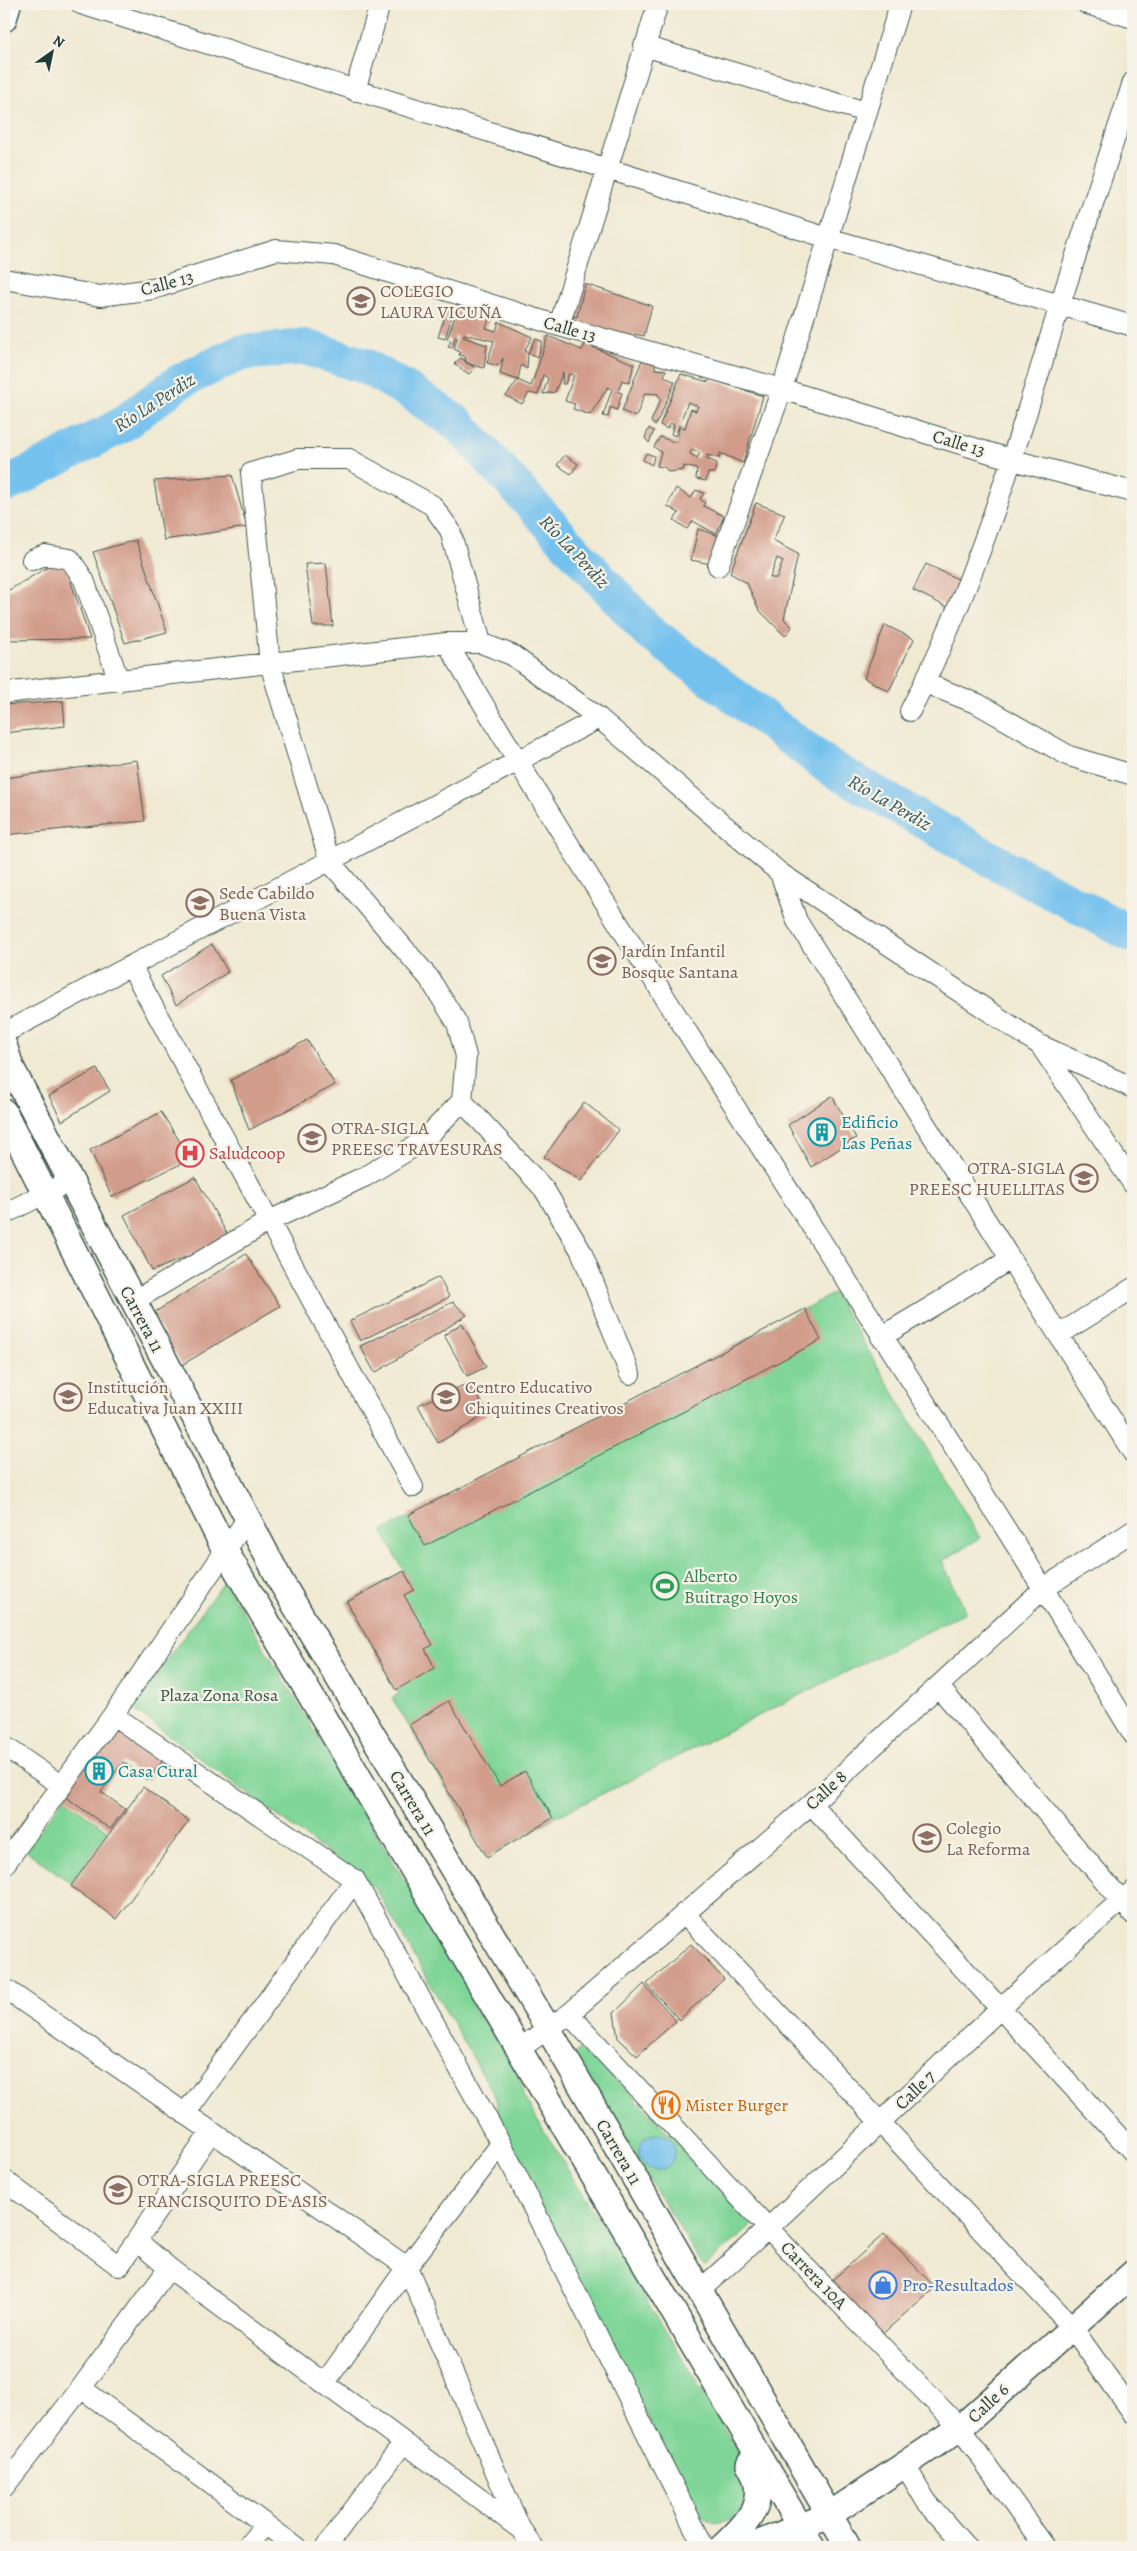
<svg xmlns="http://www.w3.org/2000/svg" width="1137" height="2551" viewBox="0 0 1137 2551" font-family="Alegreya,serif">
<style>
.green{fill:#7fd598;stroke:#4f8966}
.water{fill:#74c1ee;stroke:#4a7f91}
.lines{fill:none;stroke-linecap:round;stroke-linejoin:round}
.river{stroke:#74c1ee;stroke-width:36}
.building{fill:#d29c8b;fill-rule:evenodd}
.minor-casing{stroke:#3e574c;stroke-width:22}
.major-casing{stroke:#3e574c;stroke-width:28}
.minor{stroke:#fff;stroke-width:20}
.major{stroke:#fff;stroke-width:25}
.labels{text-anchor:middle;stroke-width:4.5;stroke-linejoin:round;paint-order:stroke}
.street-label{font-size:18px;fill:#1f3d34;stroke:#f7f3e8}
.education-label{font-size:18px;fill:#785e54;stroke:#f7f3e8;text-anchor:start}
.culture-label{font-size:18px;fill:#0d838f;stroke:#f7f3e8;text-anchor:start}
.health-label{font-size:18px;fill:#be3a42;stroke:#f7f3e8;text-anchor:start}
.leisure-label{font-size:18px;fill:#27864d;stroke:#f7f3e8;text-anchor:start}
.park-label{font-size:18px;fill:#325b48;stroke:#f7f3e8}
.food-label{font-size:18px;fill:#c56008;stroke:#f7f3e8;text-anchor:start}
.shop-label{font-size:18px;fill:#366cbe;stroke:#f7f3e8;text-anchor:start}
.water-label{font-size:19px;font-style:italic;fill:#305759;stroke:#f7f3e8}
</style>
<rect width="100%" height="100%" fill="#f7f3e8"/>
<filter id="ink" filterUnits="userSpaceOnUse"><feTurbulence type="fractalNoise" baseFrequency=".02" numOctaves="2"/><feDisplacementMap in="SourceGraphic" scale="10" xChannelSelector="R" yChannelSelector="G"/><feConvolveMatrix kernelMatrix="1 2 1 2 8 2 1 2 1" color-interpolation-filters="sRGB"/></filter>
<filter id="wash" filterUnits="userSpaceOnUse"><feTurbulence type="fractalNoise" baseFrequency=".0096" numOctaves="4" result="noise"/><feDisplacementMap in="SourceGraphic" scale="20" xChannelSelector="R" yChannelSelector="G"/><feGaussianBlur stdDeviation="1.12" result="paint"/><feColorMatrix in="noise" values="0 0 0 0 0 0 0 0 0 0 0 0 0 0 0 0 0 1.4 0 .05"/><feComposite in="paint" operator="in"/></filter>
<g filter="url(#wash)">
<rect width="100%" height="100%" fill="#f0ead3"/>
<path class="green" d="M834,1293L980,1538L942,1561L966,1612L554,1818L487,1857L392,1698L399,1694L347,1602L404,1571L382,1531Z
M224,1581L520,2072L523,2096L753,2475L744,2509L731,2520L715,2523L696,2514L500,2127L496,2098L375,1888L132,1708Z
M64,1798L108,1831L71,1883L25,1850Z
M584,2048L592,2052L754,2224L704,2267L576,2063L575,2056L578,2050Z"/>
<path class="water" d="M639 2152a18 18 0 1 1 36 0a18 18 0 1 1-36 0Z"/>
<g class="lines">
<path class="river" d="M4,486L120,426L179,382L240,353L305,347L365,366L409,391L457,423L648,631L829,767L985,856L1133,935"/>
</g>
<g id="blocks">
<path class="building" d="M585,284L652,306L644,336L634,334L633,342L573,325V316L577,317Z
M459,305L490,317L486,328L496,331L499,322L532,337L524,351L528,353L527,369L521,365L518,380L531,386L548,336L582,350L585,344L634,364L629,383L622,380L618,392L622,393L617,410L610,407L608,417L603,416L612,389L608,387L590,415L573,409L575,404L565,401L574,375L569,374L565,384H562L563,372L555,392L543,394L548,378L543,375L538,395L529,393L522,404L506,396L518,380L500,374L503,358L498,366L487,363L494,341L464,334L463,337L487,345L484,368L466,363L465,356L459,355L460,352L454,349L457,337L455,336L452,348L448,347L451,341L447,339Z
M447,310L453,312L445,339L438,337Z
M535,339L542,341L538,357L528,353Z
M461,358L475,368L469,374L454,364Z
M642,360L655,364V369L666,370L664,376L675,382L655,426L651,421L661,399L658,394L645,393L636,417L622,411Z
M681,374L708,382L710,379L763,396L743,463L720,453V458L707,455V459L717,463L714,473H708L706,481L696,479L697,469L684,466L683,470L669,472L664,467L657,466L661,452L654,447L660,437L677,443L679,427L685,428L691,409L696,411L698,406L688,402L675,436L671,434L674,425L670,423L667,429L660,425ZM692,449L700,453L697,458L690,454Z
M649,428L654,431L649,443L645,438Z
M646,453L654,456L652,465L643,460Z
M565,455L578,464L571,474L557,465Z
M232,475L247,527L164,540L154,481Z
M676,488L691,498L696,490L704,493L700,499L705,503L703,506L724,516L716,534L693,521L687,529L674,520L679,513L667,506Z
M756,503L785,514L773,541L798,554L784,619L792,627L785,636L759,610L747,583L730,573ZM777,558L783,561L777,578H770Z
M698,529L722,537L711,564L691,560Z
M136,540L167,632L125,643L93,552Z
M63,558L90,639L4,640V593Z
M326,563L333,626H313L305,564Z
M926,564L962,581L949,608L913,590Z
M885,625L914,639L889,691L864,678Z
M63,701L65,726L4,733V705Z
M137,760L145,821L4,835V778Z
M212,944L228,972L176,1005L161,976Z
M307,1040L335,1085L249,1130L231,1080Z
M97,1069L110,1091L62,1121L49,1096Z
M832,1096L856,1138L811,1167L788,1125Z
M584,1102L619,1130L581,1181L544,1157Z
M161,1112L191,1159L112,1197L90,1150Z
M195,1177L230,1239L152,1271L124,1215Z
M246,1254L280,1306L182,1365L152,1314Z
M439,1277L449,1297L360,1341L350,1321Z
M453,1302L467,1315L375,1373L360,1346Z
M805,1309L821,1340L425,1546L408,1515Z
M462,1323L486,1367L467,1376L444,1335Z
M471,1382L487,1414L438,1443L418,1405Z
M404,1571L414,1590L404,1595L433,1645L425,1649L435,1668L396,1690L347,1602Z
M449,1701L500,1786L525,1771L553,1818L487,1857L409,1725Z
M116,1723L164,1759L148,1780L123,1762L101,1792L125,1809L110,1829L63,1795Z
M143,1787L189,1821L116,1919L71,1886Z
M691,1944L724,1979L679,2020L647,1984Z
M644,1984L676,2021L637,2056L618,2038L614,2013Z
M884,2234L935,2287L880,2336L830,2282Z"/>
</g>
</g>
<g filter="url(#ink)">
<use href="#blocks" fill-opacity="0" stroke="#3e574c" stroke-width="1"/>
<g class="lines">
<g class="minor-casing">
<path id="minor" d="M81,4L828,238L1133,326
M1087,4L1133,18
M644,46L866,112
M355,91L380,4
M4,279L100,296L153,289L276,250L334,255L559,326L782,389L1013,460L1133,492
M559,326L658,4
M32,560L45,555L70,559L84,580L119,681
M718,566L782,389L900,4
M447,643C665,1013 910,1367 1133,1734
M481,643L450,530L432,505L349,459H298L251,473L270,664L330,862L429,978L457,1023L466,1056L462,1101L544,1189L581,1251L630,1374
M925,683L978,704L1069,756L1133,775
M4,693L447,643H481L512,655L599,718L780,873L1040,1045L1133,1184
M910,711C977,582 1017,445 1059,308C1083,232 1109,157 1133,82
M780,873L797,921L1133,1453
M131,966L413,1487
M4,1033L599,718
M1040,1045L1133,1088
M4,1214L70,1181
M132,1302L269,1221L366,1176L423,1141L462,1101
M1060,1334L1133,1288
M881,1337L1009,1260
M938,1686L1133,1914
M113,1715L355,1880L501,2144L704,2547
M4,1746L62,1786
M811,1804L1133,2152
M4,1865L113,1715L247,1519
M684,1913L1071,2326L1133,2413
M4,1988L407,2267L520,2528L533,2547
M569,2014L769,2229L960,2428L1045,2547
M519,2049L569,2014L811,1804L1044,1588L1133,1531
M185,2114L355,1880
M4,2180L119,2266L211,2132
M137,2241L169,2268L519,2528
M699,2291C847,2160 982,2017 1133,1891
M324,2384L407,2267L501,2144
M81,2388L296,2547
M905,2465L926,2501L966,2547
M4,2487L81,2388L169,2268
M247,2547L265,2524
M326,2547L403,2443"/>
</g>
<g class="major-casing">
<path id="major" d="M4,19L8,4
M4,1045L11,1067L281,1582L549,2030L848,2547
M4,1112L226,1552L812,2547
M722,2547C748,2523 771,2500 749,2464L750,2462
M749,2547L829,2515L960,2428L1133,2273"/>
</g>
<use href="#minor" class="minor"/>
<use href="#major" class="major"/>
</g>
</g>
<defs>
<g id="school-ring" transform="scale(1.4375)"><circle r="9.5" fill="#f7f3e8" stroke="#8d6e63" stroke-width="1.5"/><path d="M0-5L7-2L0 1L-7-2ZM-4 1L0 2.5L4 1V4Q0 6-4 4Z" fill="#8d6e63"/></g>
<g id="building-ring" transform="scale(1.4375)"><circle r="9.5" fill="#f7f3e8" stroke="#0f9aa8" stroke-width="1.5"/><path d="M-4-6H4V6H1V3H-1V6H-4ZM-2.5-4.3h1.7v1.8h-1.7ZM.8-4.3h1.7v1.8H.8ZM-2.5-1h1.7V.8h-1.7ZM.8-1h1.7V.8H.8Z" fill="#0f9aa8"/></g>
<g id="hospital-ring" transform="scale(1.4375)"><circle r="9.5" fill="#f7f3e8" stroke="#e0444e" stroke-width="1.5"/><path d="M-5-5h3v3.5h4V-5h3V5h-3V1.5h-4V5h-3Z" fill="#e0444e"/></g>
<g id="stadium-ring" transform="scale(1.4375)"><circle r="9.5" fill="#f7f3e8" stroke="#2e9e5b" stroke-width="1.5"/><path d="M0-5a6.5 5 0 1 0 0 10a6.5 5 0 1 0 0-10ZM-3.5-1.8h7v3.6h-7Z" fill="#2e9e5b"/></g>
<g id="restaurant-ring" transform="scale(1.4375)"><circle r="9.5" fill="#f7f3e8" stroke="#e8710a" stroke-width="1.5"/><path d="M-5-6h1v4h1v-4h1v4h1v-4h1v5L-1.5 .5V6h-2V.5L-5-1ZM5-6V6H3V1.5H1.5Q1.5-4 5-6Z" fill="#e8710a"/></g>
<g id="shop-ring" transform="scale(1.4375)"><circle r="9.5" fill="#f7f3e8" stroke="#3f7fe0" stroke-width="1.5"/><path d="M-5-2.5h2.3a2.7 3.5 0 0 1 5.4 0H5L5.5 6h-11ZM-1.5-2.5h3a1.5 2.3 0 0 0-3 0Z" fill="#3f7fe0"/></g>
</defs>
<g fill-rule="evenodd">
<use href="#school-ring" x="361" y="301"/>
<use href="#school-ring" x="200" y="903"/>
<use href="#school-ring" x="602" y="961"/>
<use href="#building-ring" x="822" y="1132"/>
<use href="#school-ring" x="312" y="1138"/>
<use href="#hospital-ring" x="190" y="1153"/>
<use href="#school-ring" x="1084" y="1178"/>
<use href="#school-ring" x="68" y="1397"/>
<use href="#school-ring" x="446" y="1397"/>
<use href="#stadium-ring" x="665" y="1586"/>
<use href="#building-ring" x="99" y="1771"/>
<use href="#school-ring" x="927" y="1838"/>
<use href="#restaurant-ring" x="666" y="2105"/>
<use href="#school-ring" x="118" y="2190"/>
<use href="#shop-ring" x="883" y="2285"/>
</g>
<g class="labels">
<g class="street-label">
<text transform="translate(167 283) rotate(-15)" y="6">Calle 13</text>
<text transform="translate(570 329) rotate(16)" y="6">Calle 13</text>
<text transform="translate(959 443) rotate(17)" y="6">Calle 13</text>
<text transform="translate(142 1319) rotate(62)" y="6">Carrera 11</text>
<text transform="translate(826 1790) rotate(-43)" y="6">Calle 8</text>
<text transform="translate(413 1803) rotate(59)" y="6">Carrera 11</text>
<text transform="translate(915 2090) rotate(-44)" y="6">Calle 7</text>
<text transform="translate(619 2152) rotate(60)" y="6">Carrera 11</text>
<text transform="translate(814 2275) rotate(46)" y="6">Carrera 10A</text>
<text transform="translate(988 2403) rotate(-43)" y="6">Calle 6</text>
</g>
<g class="education-label">
<text x="380" y="297">COLEGIO<tspan x="380" dy="21">LAURA VICUÑA</tspan></text>
<text x="219" y="899">Sede Cabildo<tspan x="219" dy="21">Buena Vista</tspan></text>
<text x="621" y="957">Jardín Infantil<tspan x="621" dy="21">Bosque Santana</tspan></text>
<text x="331" y="1134">OTRA-SIGLA<tspan x="331" dy="21">PREESC TRAVESURAS</tspan></text>
<text x="1065" y="1174" text-anchor="end">OTRA-SIGLA<tspan x="1065" dy="21">PREESC HUELLITAS</tspan></text>
<text x="87" y="1393">Institución<tspan x="87" dy="21">Educativa Juan XXIII</tspan></text>
<text x="465" y="1393">Centro Educativo<tspan x="465" dy="21">Chiquitines Creativos</tspan></text>
<text x="946" y="1834">Colegio<tspan x="946" dy="21">La Reforma</tspan></text>
<text x="137" y="2186">OTRA-SIGLA PREESC<tspan x="137" dy="21">FRANCISQUITO DE ASIS</tspan></text>
</g>
<g class="culture-label">
<text x="841" y="1128">Edificio<tspan x="841" dy="21">Las Peñas</tspan></text>
<text x="118" y="1777">Casa Cural</text>
</g>
<g class="health-label">
<text x="209" y="1159">Saludcoop</text>
</g>
<g class="leisure-label">
<text x="684" y="1582">Alberto<tspan x="684" dy="21">Buitrago Hoyos</tspan></text>
</g>
<g class="park-label">
<text x="219" y="1701">Plaza Zona Rosa</text>
</g>
<g class="food-label">
<text x="685" y="2111">Mister Burger</text>
</g>
<g class="shop-label">
<text x="902" y="2291">Pro-Resultados</text>
</g>
<g class="water-label">
<text transform="translate(154 402) rotate(-33)" y="7">Río La Perdiz</text>
<text transform="translate(575 551) rotate(47)" y="7">Río La Perdiz</text>
<text transform="translate(890 802) rotate(30)" y="7">Río La Perdiz</text>
</g>
</g>
<rect width="1137" height="2551" fill="none" stroke="#f7f3e8" stroke-width="20"/>
<g transform="translate(52 52) rotate(33)" stroke="#f7f3e8" stroke-width="4" paint-order="stroke">
<path d="M0-4L9 19L0 12L-9 19Z" fill="#1f3d34"/>
<text y="-8" font-size="14" font-weight="bold" text-anchor="middle" fill="#1f3d34">N</text>
</g>
</svg>
